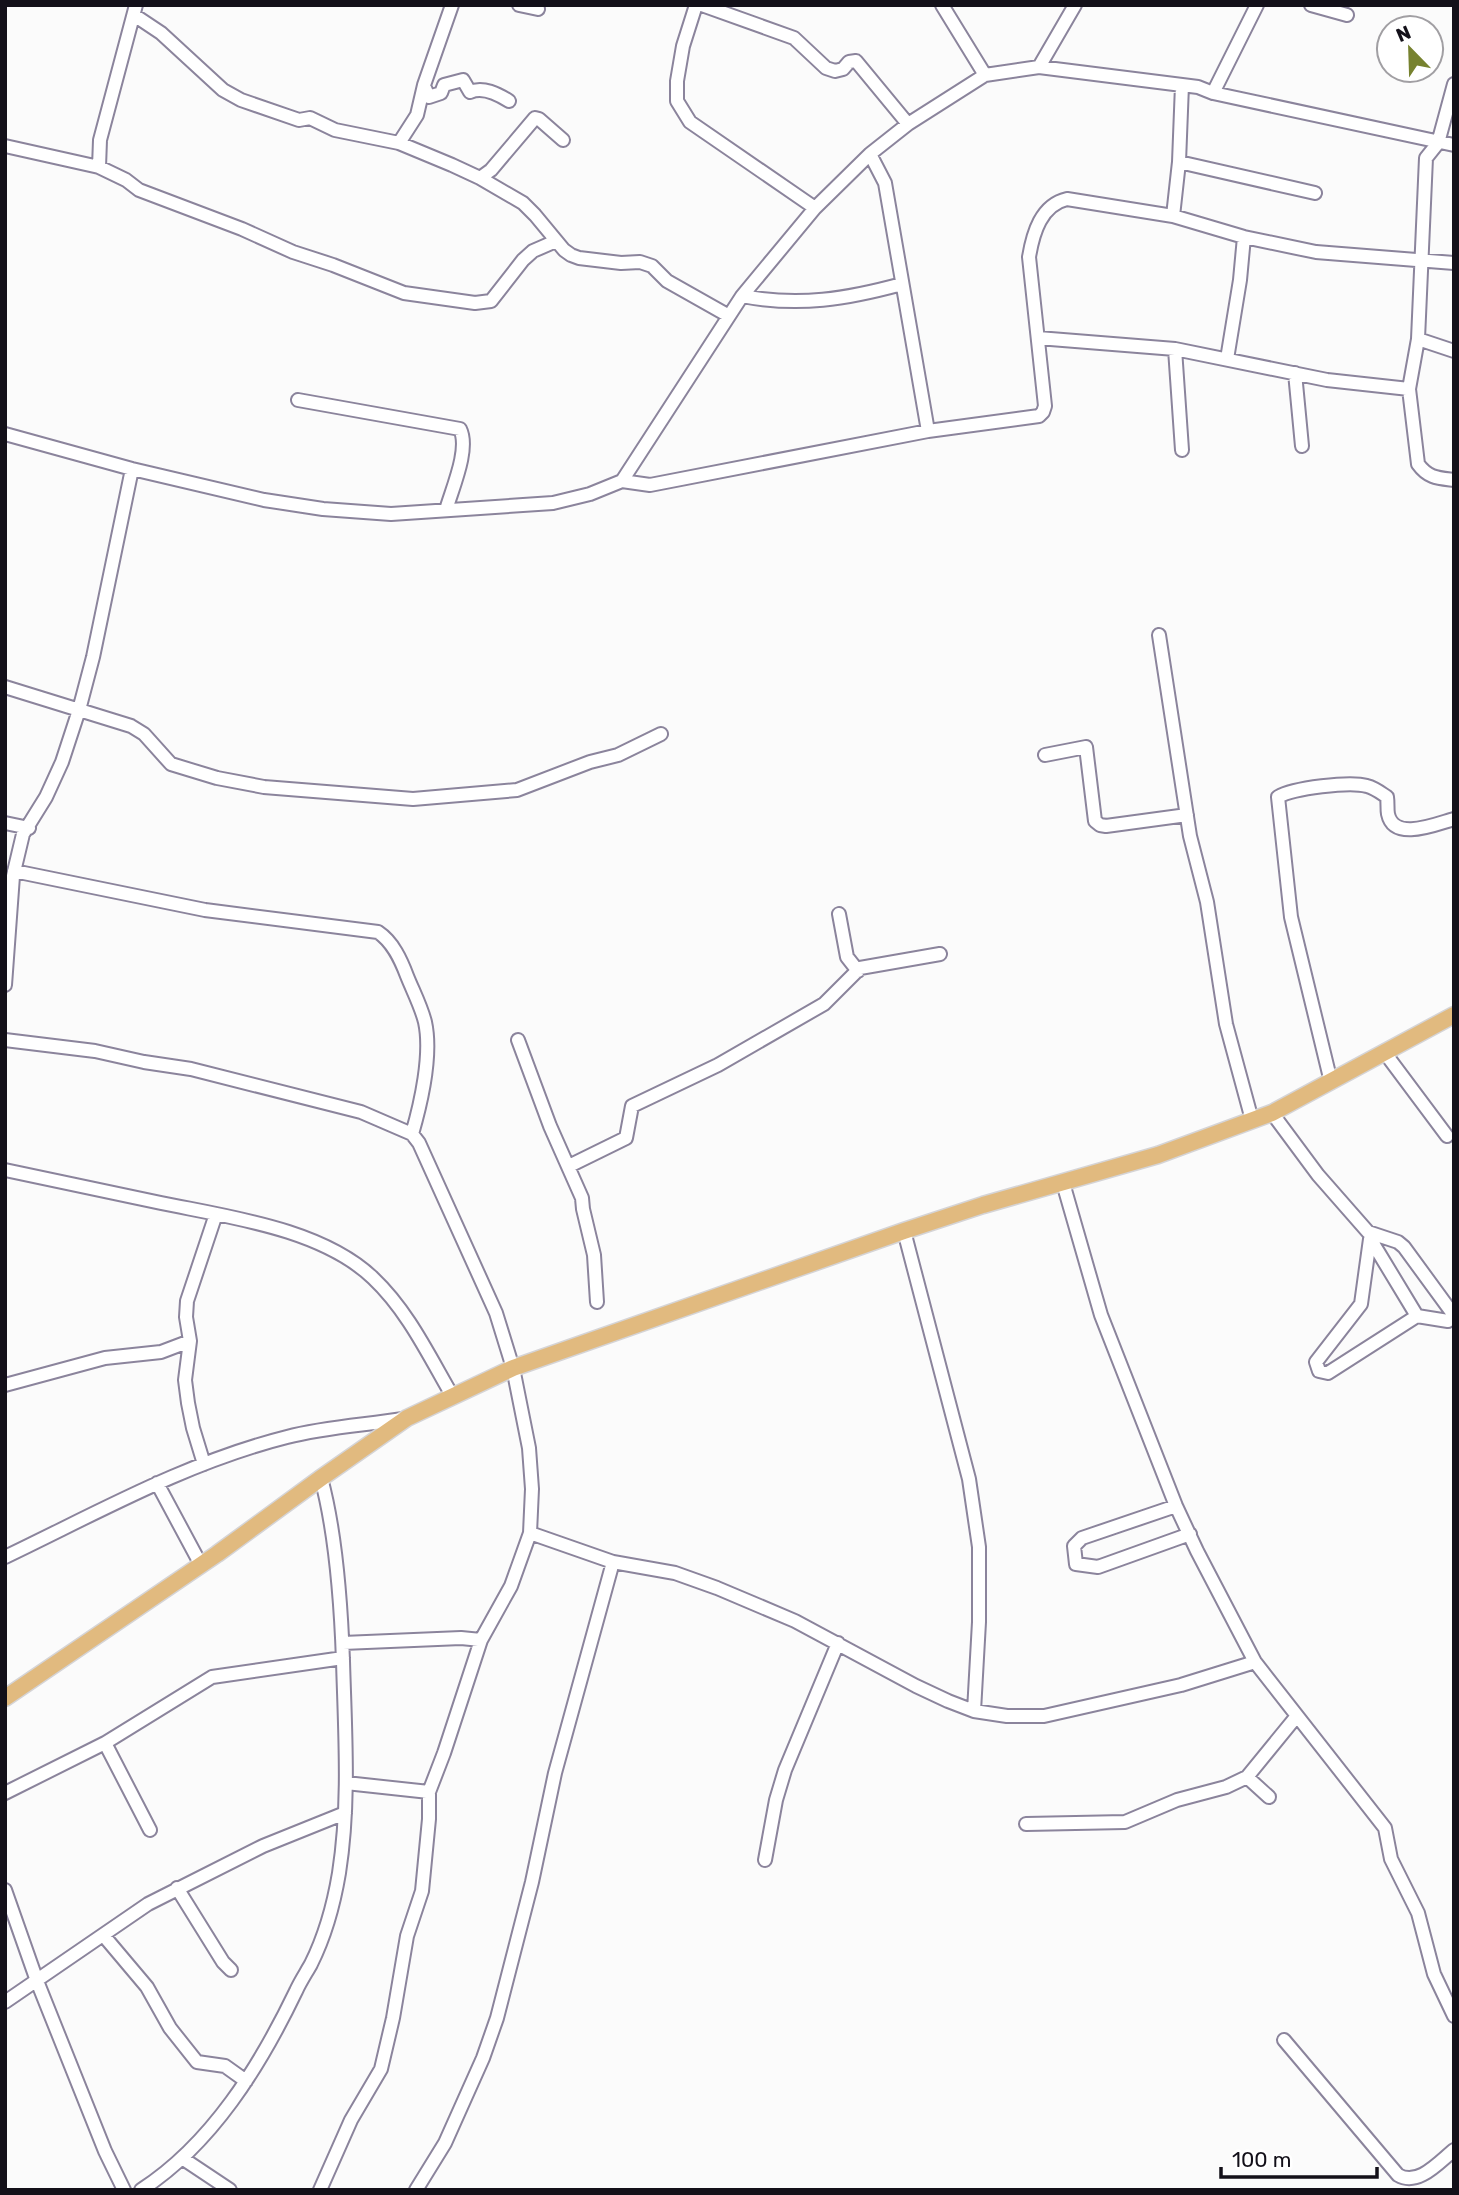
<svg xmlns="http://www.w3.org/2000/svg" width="1459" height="2195" viewBox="0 0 1459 2195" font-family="Rubik,sans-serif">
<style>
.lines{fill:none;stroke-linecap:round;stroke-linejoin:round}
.minor-casing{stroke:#8b849c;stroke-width:16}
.major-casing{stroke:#d5d4d6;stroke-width:19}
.minor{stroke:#fff;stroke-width:12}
.major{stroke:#e1ba7f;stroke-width:16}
</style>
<rect width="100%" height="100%" fill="#fbfbfb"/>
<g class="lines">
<g class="minor-casing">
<path id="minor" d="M519,5L538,9
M696,5L683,46L677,81V101L690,122L815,208
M702,5L794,38L826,68L835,71L843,69L849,62L856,61L908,124
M942,5L985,75
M1311,5L1347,15
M134,15L161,33L223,90L241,100L299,120L310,118L335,130L399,143L452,165L480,178L523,203L535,215L564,250L571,255L579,258L621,263L640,262L652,266L667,281L729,316
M1039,67L1075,5
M424,86L429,97L441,93L444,85L463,80L470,92C483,86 498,94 509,101
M1213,93L1257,5
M399,143L417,115L424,85L452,5
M5,146L99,167L100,140L136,5
M870,154L885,183L928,431
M1179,162L1315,193
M99,167L126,180L139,190L242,229L293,252L333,265L404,293L475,303L491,301L523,260L533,251L556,241
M480,178L491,170L535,118L539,119L563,140
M1173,216L1179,162L1182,85
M742,296C799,307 847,299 902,284
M1038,338L1175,349L1327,380L1409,389L1418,339L1426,158L1438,143L1454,84
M1418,339L1454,351
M1175,349L1182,450
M1227,359L1240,280L1244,237
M1295,373L1302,446
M1409,389L1418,464C1428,478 1438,478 1454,480
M298,400L460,429C470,449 452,489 446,510
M5,434L132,469L264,500L323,509L391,514L553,503L590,494L622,481L742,296L815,208L870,154L908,124L985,75L1039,67L1198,87L1213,93L1454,145
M622,481L650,485L928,431L1039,416L1043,412L1045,406L1029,257C1033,233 1041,205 1067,199L1173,216L1244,237L1316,252L1454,263
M1159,635L1190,836L1207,902L1226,1024L1252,1120
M5,687L131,726L144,734L171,764L217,778L264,787L413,799L517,790L590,762L618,755L661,734
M1045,755L1086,747L1095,821L1100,825L1106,826L1187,815
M5,823L29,828
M14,871L205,910L378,932C393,942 401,960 407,976C413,991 421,1006 425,1022C432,1054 421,1103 412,1134
M839,914L847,957L858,971
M5,985L13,876L23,834L46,797L62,762L79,710L93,657L132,469
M5,1040L95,1051L144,1062L191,1069L361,1112L412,1134L419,1143L496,1313L513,1368L529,1448L532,1489L530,1533L511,1586L481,1640L444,1753L429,1792V1819L422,1891L407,1936L393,2018L381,2069L351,2120L320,2190
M518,1040L550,1126L582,1198L583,1209L594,1255L597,1302
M1385,1053L1447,1136
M1331,1082L1291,917L1278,797C1293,788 1350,781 1367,786C1375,788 1381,793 1387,797C1388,803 1387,809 1388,814C1394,842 1436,824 1454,819
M1272,1113L1318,1175L1368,1232L1398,1242L1404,1247L1453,1314L1452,1318L1448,1321L1417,1316L1371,1240
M569,1166L626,1138L632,1106L718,1065L824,1004L860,968L940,954
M5,1170C57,1181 109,1192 161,1203C229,1217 322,1229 373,1278C408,1311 429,1356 453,1397
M1063,1183L1101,1315L1176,1506L1197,1551L1255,1662L1385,1828L1391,1859L1418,1913L1434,1974L1454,2016
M904,1231L969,1479L979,1547V1622L974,1711
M1370,1239L1361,1304L1316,1362L1319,1371L1328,1373L1417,1316
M5,1385L105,1358L161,1352L190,1341
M204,1464L193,1428L188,1403L185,1380L190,1341L186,1317L187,1301L216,1214
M157,1483L201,1565
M1176,1506L1082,1538L1074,1546L1076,1564L1098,1567L1190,1534
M530,1533L613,1562L675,1573L717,1588L795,1621L916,1686L948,1701L974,1711L1007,1716H1044L1181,1685L1255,1662
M5,1557C97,1513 187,1462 287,1437C324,1427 365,1425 403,1419
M343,1643L461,1638L481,1640
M105,1743L150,1830
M1247,1777L1269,1797
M346,1783L429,1792
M5,1793L105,1743L212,1677L343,1658
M1026,1824L1125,1822L1177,1800L1226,1787L1247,1777L1296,1717
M765,1860L776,1800L785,1770L838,1643
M177,1888L223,1962L231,1970
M5,1890L37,1981L105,2151L124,2190
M104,1936L147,1987L170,2028L197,2062L225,2066L246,2081
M5,2002L148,1904L263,1846L345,1813
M1284,2040L1398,2175C1418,2187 1439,2162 1454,2150
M182,2158L230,2190
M141,2190C212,2144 260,2066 296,1991C300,1982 306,1973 311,1964C325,1936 334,1903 339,1873C350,1803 345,1732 343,1661C341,1604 336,1533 321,1478
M416,2190L445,2143L483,2058L497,2018L532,1882L555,1773L613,1562"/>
</g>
<g class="major-casing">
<path id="major" d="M5,1698L217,1554L321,1478L407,1418L513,1368L904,1231L983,1205L1158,1155L1272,1113L1454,1015"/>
</g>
<use href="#minor" class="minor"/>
<use href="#major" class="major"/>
</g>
<rect width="1459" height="2195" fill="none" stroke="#131019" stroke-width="14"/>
<g transform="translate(1410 49) rotate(337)"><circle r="33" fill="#ffffff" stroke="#a19fa3" stroke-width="2"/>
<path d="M0-5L12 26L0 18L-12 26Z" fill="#77822f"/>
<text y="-10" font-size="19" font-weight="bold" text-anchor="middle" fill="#131019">N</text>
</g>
<path d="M1221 2167v10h156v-10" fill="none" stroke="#131019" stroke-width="3.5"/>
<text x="1232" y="2167" font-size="21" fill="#131019" stroke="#ffffff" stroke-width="5" paint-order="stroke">100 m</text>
</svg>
